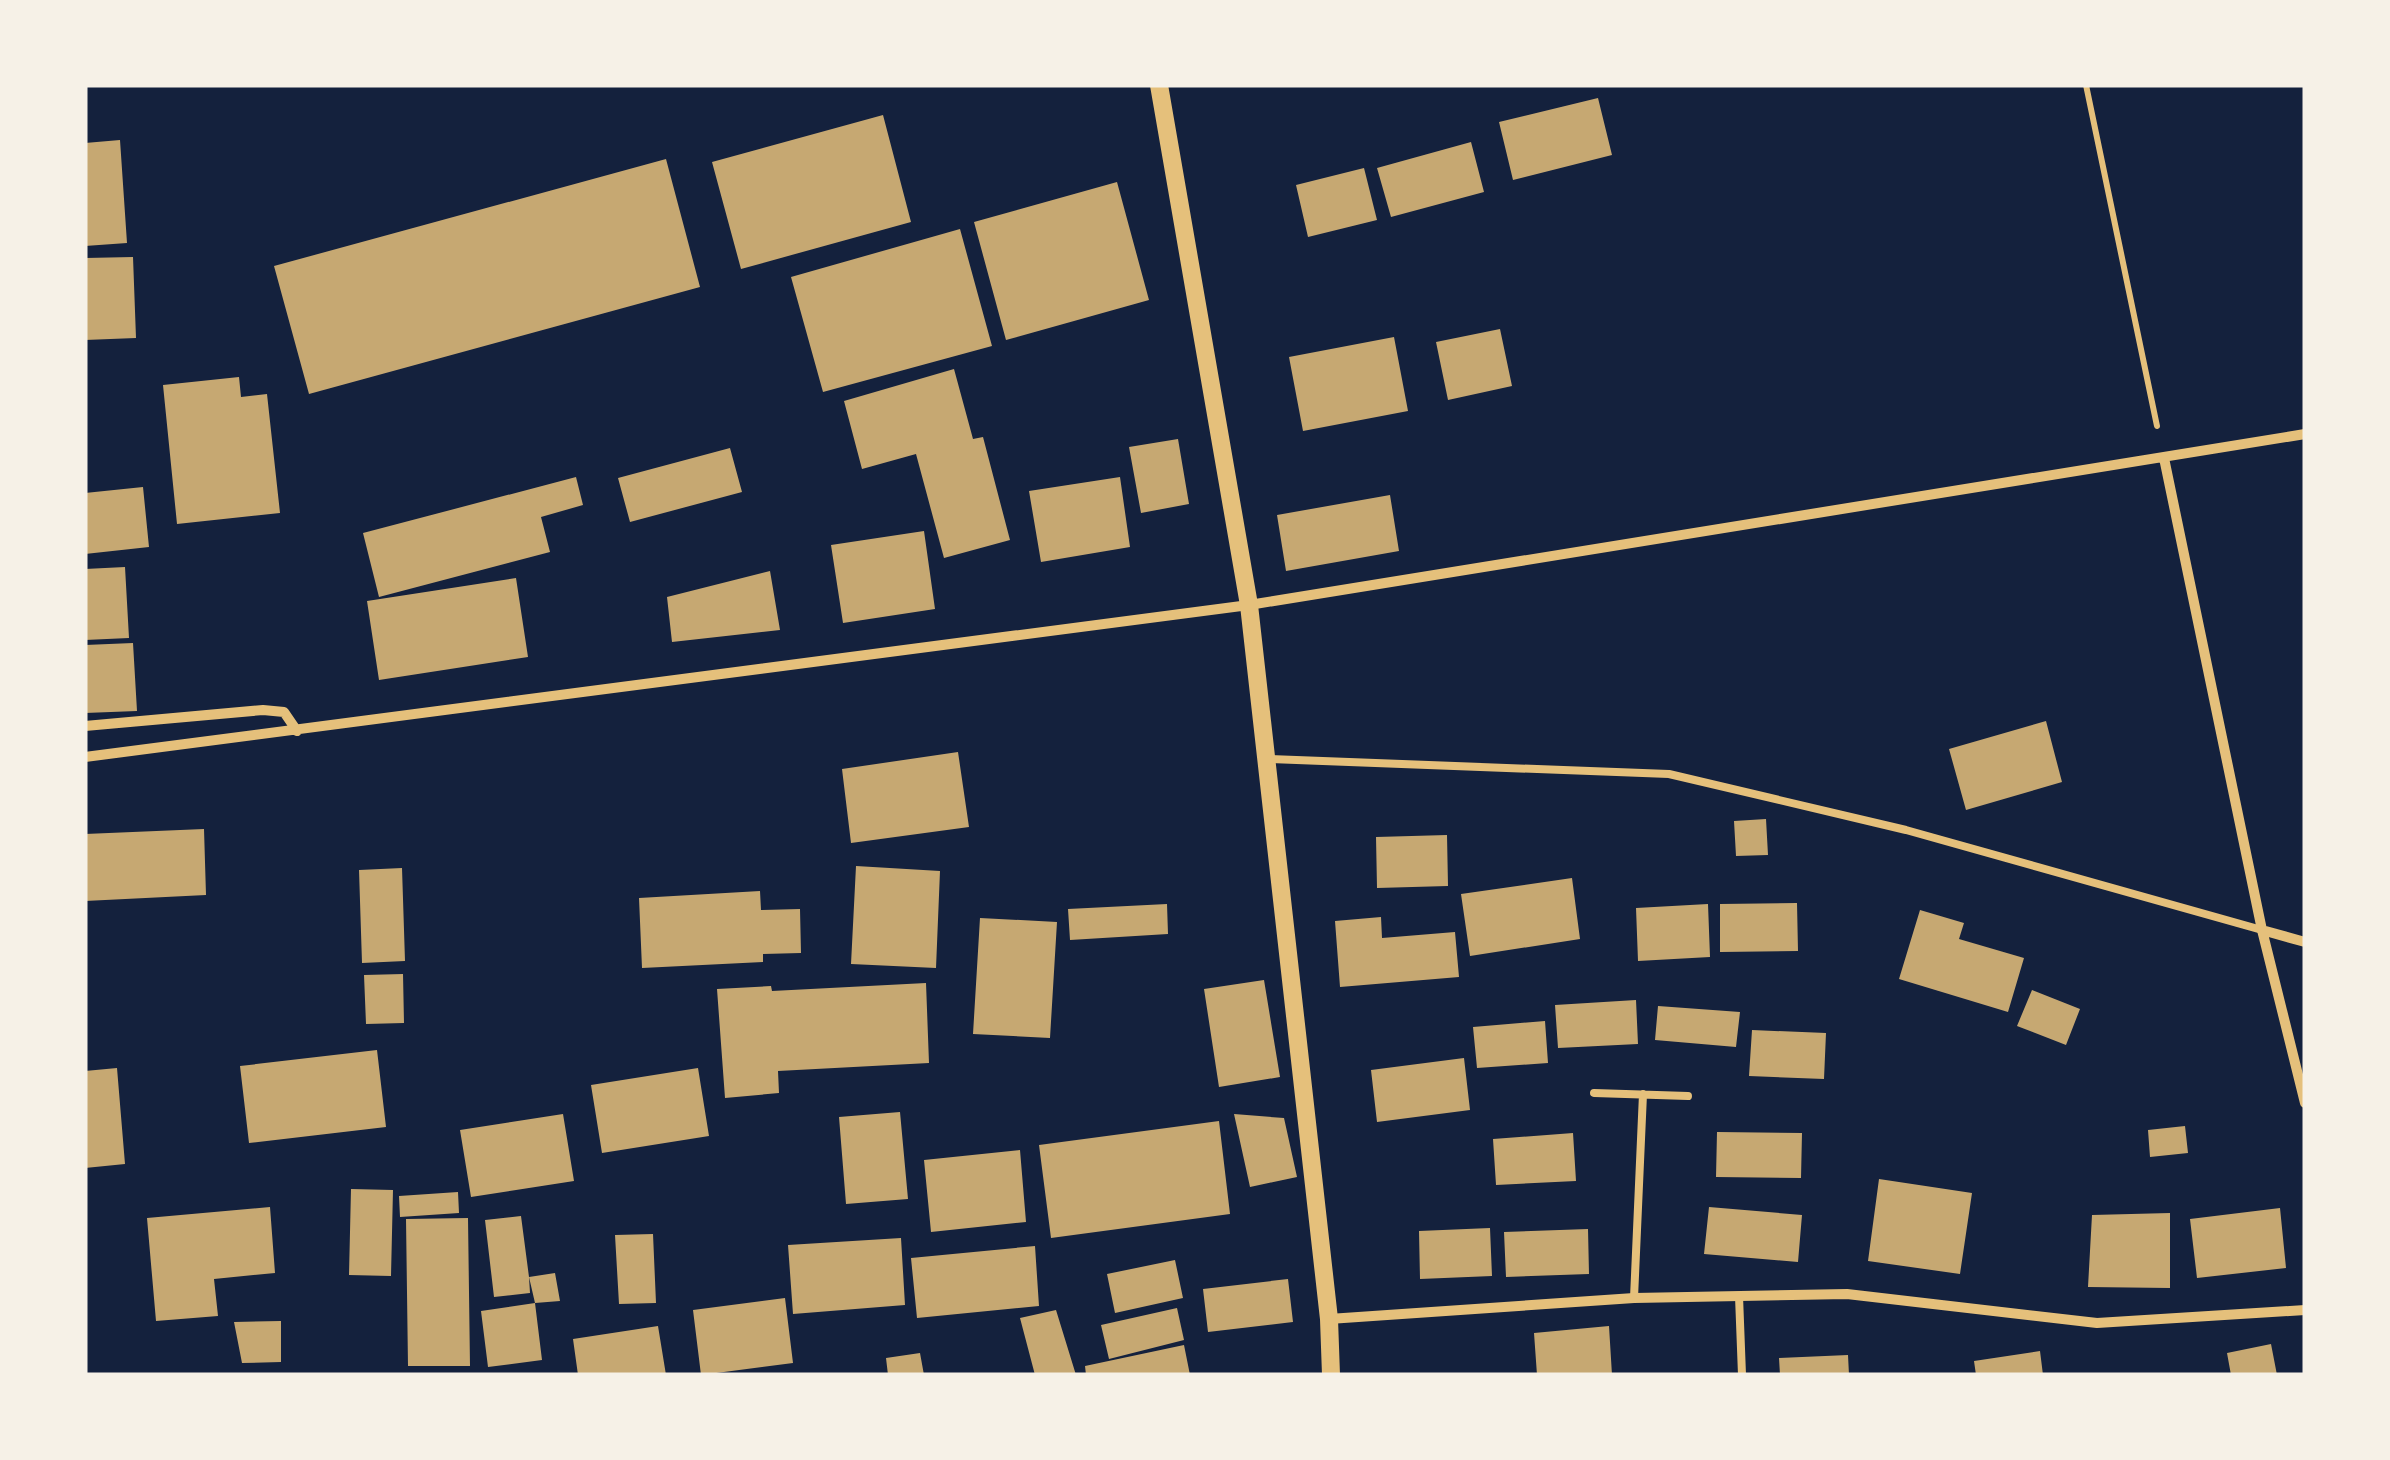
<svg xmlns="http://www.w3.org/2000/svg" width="2390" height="1460" viewBox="0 0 2390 1460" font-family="Poppins,sans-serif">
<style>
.building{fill:#c6a872}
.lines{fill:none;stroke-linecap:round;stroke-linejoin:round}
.path{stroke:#e5c07b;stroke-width:6}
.service{stroke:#e5c07b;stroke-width:8}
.minor{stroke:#e5c07b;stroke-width:10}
.tertiary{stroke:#e5c07b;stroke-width:18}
</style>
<rect width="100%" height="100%" fill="#14213d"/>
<path class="building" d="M1598,98L1612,155L1513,180L1499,122Z
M883,115L911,222L741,269L712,162Z
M120,140L127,243L85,246V143Z
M1471,142L1484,192L1391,217L1377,168Z
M666,159L700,287L309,394L274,266Z
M1364,168L1377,220L1308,237L1296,185Z
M1117,182L1149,300L1006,340L974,222Z
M960,229L992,346L823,392L791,277Z
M133,257L136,338L85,340V258Z
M1500,329L1512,386L1448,400L1436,342Z
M1394,337L1408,411L1303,431L1289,357Z
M954,369L973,439L983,437L1010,540L944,558L916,454L862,469L844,401Z
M239,377L241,397L267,394L280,513L177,524L163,385Z
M1178,439L1189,504L1141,513L1129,447Z
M730,448L742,492L630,522L618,478Z
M576,477L583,505L541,517L550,552L379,597L363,533Z
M1120,477L1130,547L1041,562L1029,491Z
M143,487L149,547L85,554V493Z
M1390,495L1399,551L1286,571L1277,515Z
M924,531L935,609L843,623L831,545Z
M125,567L129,638L85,640V569Z
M770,571L780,630L672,642L667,597Z
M516,578L528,657L379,680L367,601Z
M133,643L137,711L85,713V645Z
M2046,721L2062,782L1966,810L1949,749Z
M958,752L969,827L851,843L842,769Z
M1766,819L1768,855L1736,856L1734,821Z
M204,829L206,895L85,901V834Z
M1447,835L1448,886L1377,888L1376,837Z
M856,866L940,871L936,968L851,964Z
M402,868L405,961L362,963L359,870Z
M1572,878L1580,939L1470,956L1461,894Z
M760,891L761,910L800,909L801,953L763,954V962L642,968L639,898Z
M1797,903L1798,951L1720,952V904Z
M1167,904L1168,934L1070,940L1068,909Z
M1708,904L1710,957L1638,961L1636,908Z
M1920,910L1964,923L1959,939L2024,958L2008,1012L1899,979Z
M1381,917L1382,938L1455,932L1459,977L1340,987L1335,921Z
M980,918L1057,922L1050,1038L973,1034Z
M403,974L404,1023L366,1024L364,975Z
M1264,980L1280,1077L1219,1087L1204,989Z
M926,983L929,1063L778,1071L779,1093L725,1098L717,989L771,986L772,991Z
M2032,990L2080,1009L2066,1045L2017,1026Z
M1636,1000L1638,1044L1558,1048L1555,1005Z
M1658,1006L1740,1012L1736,1047L1655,1040Z
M1545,1021L1548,1063L1477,1068L1473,1027Z
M1752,1030L1826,1033L1824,1079L1749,1076Z
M377,1050L386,1127L249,1143L240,1066Z
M1464,1058L1470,1110L1377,1122L1371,1070Z
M117,1068L125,1164L85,1168V1071Z
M698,1068L709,1136L602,1153L591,1085Z
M900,1112L908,1199L846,1204L839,1117Z
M563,1114L574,1181L471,1197L460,1130Z
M1234,1114L1284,1118L1297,1177L1250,1187Z
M1219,1121L1230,1214L1051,1238L1039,1145Z
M2185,1126L2188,1153L2150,1157L2148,1130Z
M1717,1132L1802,1133L1801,1178L1716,1177Z
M1573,1133L1576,1181L1496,1185L1493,1139Z
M1020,1150L1026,1222L931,1232L924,1160Z
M1879,1179L1972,1193L1960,1274L1868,1261Z
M351,1189L393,1190L391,1276L349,1275Z
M458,1192L459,1213L400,1217L399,1196Z
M270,1207L275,1273L214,1279L218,1316L156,1321L147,1218Z
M1709,1207L1802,1215L1798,1262L1704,1254Z
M2280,1208L2286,1268L2197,1278L2190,1219Z
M2170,1213V1288L2088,1287L2092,1215Z
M521,1216L529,1277L555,1273L560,1301L535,1303L542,1360L488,1367L481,1311L535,1303L529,1277L530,1293L494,1297L485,1220Z
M468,1218L470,1366H408L406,1219Z
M1490,1228L1492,1276L1420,1279L1419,1231Z
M1588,1229L1589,1274L1506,1277L1504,1232Z
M653,1234L656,1303L619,1304L615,1235Z
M901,1238L905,1305L793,1314L788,1245Z
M1035,1246L1039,1306L917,1318L911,1258Z
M1175,1260L1183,1298L1115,1313L1107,1274Z
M1288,1279L1293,1322L1208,1332L1203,1289Z
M785,1298L793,1363L701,1375L693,1310Z
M1177,1308L1184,1340L1109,1359L1101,1325Z
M1056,1310L1076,1375H1035L1020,1318Z
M281,1321V1362L242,1363L234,1322Z
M658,1326L666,1375H578L573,1339Z
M1609,1326L1612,1375H1537L1534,1333Z
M2271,1344L2277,1375H2231L2227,1353Z
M1184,1345L1190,1375H1086L1085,1366Z
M2040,1351L2043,1375H1976L1974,1361Z
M920,1353L924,1375H888L886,1358Z
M1848,1355L1849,1375H1780L1779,1358Z"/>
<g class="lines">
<path class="path" d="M2086,85L2157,426"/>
<path class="service" d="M1267,759L1669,774L1906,830L2262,930
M1594,1093L1688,1096
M1739,1296L1742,1375
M1634,1298L1643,1094"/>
<path class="minor" d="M2164,458L2262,930L2305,1103
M85,726L263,710L284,712L297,731
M85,757L1249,605L2305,434
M2262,930L2305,942
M1329,1319L1634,1298L1847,1294L2097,1323L2305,1310"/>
<path class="tertiary" d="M1159,85L1249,605L1329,1319L1331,1375"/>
</g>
<rect width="2390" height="1460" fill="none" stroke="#f6f1e7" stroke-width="175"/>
</svg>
